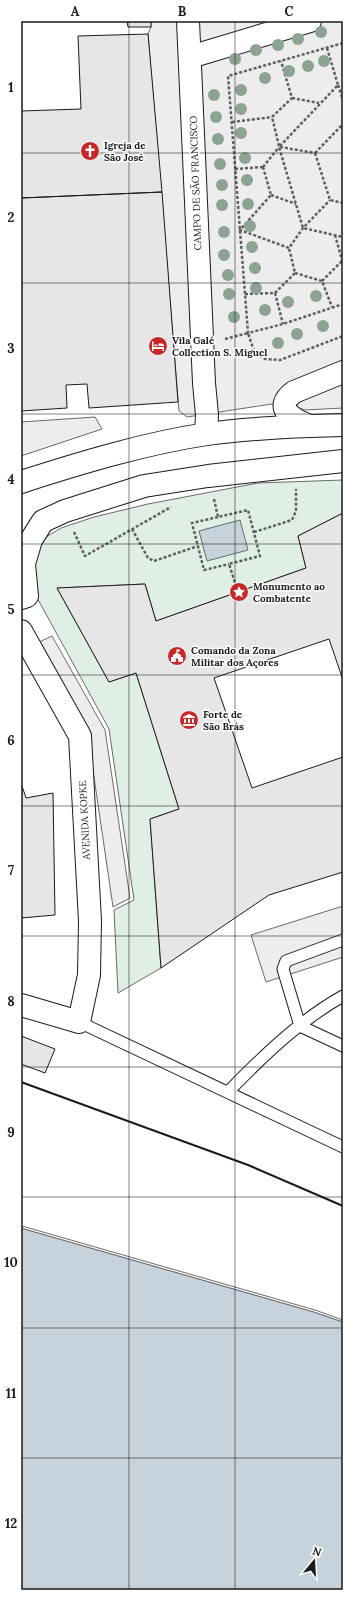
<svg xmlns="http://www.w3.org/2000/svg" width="364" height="1611" viewBox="0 0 364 1611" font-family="Lora,serif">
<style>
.green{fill:#e0efe3;stroke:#6a6a6a}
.parking{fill:#ededed;stroke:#6a6a6a}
.water{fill:#c6d2dc;stroke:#6a6a6a}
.pier{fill:#fff;stroke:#6a6a6a}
.building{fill:#e6e6e6;stroke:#1a1a1a}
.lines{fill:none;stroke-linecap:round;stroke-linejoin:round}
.lane-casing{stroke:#1a1a1a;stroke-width:13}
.street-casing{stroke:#1a1a1a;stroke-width:24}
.secondary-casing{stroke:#1a1a1a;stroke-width:24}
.path{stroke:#5f5f5f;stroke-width:2.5;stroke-dasharray:3 2;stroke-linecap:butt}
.lane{stroke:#fff;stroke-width:11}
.street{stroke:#fff;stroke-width:22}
.secondary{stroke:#fff;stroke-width:22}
.wall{stroke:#1a1a1a;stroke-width:2}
.tree{fill:#8aa48f}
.grid{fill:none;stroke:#1a1a1a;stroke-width:1;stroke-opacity:0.55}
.labels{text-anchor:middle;stroke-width:3;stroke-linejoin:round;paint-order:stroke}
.poi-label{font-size:10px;font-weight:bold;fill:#1a1a1a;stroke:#fff;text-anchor:start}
.street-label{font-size:10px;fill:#1a1a1a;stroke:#fff}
.neatline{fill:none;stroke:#1a1a1a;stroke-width:1.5}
.grid-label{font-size:13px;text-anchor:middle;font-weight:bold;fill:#1a1a1a}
</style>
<rect width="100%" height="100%" fill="#fff"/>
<path class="green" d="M343,480V513L298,536L306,568L156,621L145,584L57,588L109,682L136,673L179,809L150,819L161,968L118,993L114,910L134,900L109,729L35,594L33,562L38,547L46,537L61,528L94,517L148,504L258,483Z"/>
<path class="parking" d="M151,21H343V408L305,410L297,407L298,400L187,417L179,411L148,34L151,27Z
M95,417L102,429L21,456V422Z
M52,636L105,730L130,898L113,907L88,736L37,643Z
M343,906V957L266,982L251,935Z"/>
<path class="water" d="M240,520L248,550L207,561L199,531Z
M21,1228L314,1312L343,1322V1590H21Z"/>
<path class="pier" d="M22,1226L315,1310L343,1320V1322L314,1312L21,1228Z"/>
<path class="building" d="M127,21H151V27H128Z
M148,34L162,192L21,198V111L81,109L78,36Z
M162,192L178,402L89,408L87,384L66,385L67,408L21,411V198Z
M343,513V680L329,639L214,678L252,788L343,757V872L269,895L161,968L150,819L179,809L136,673L109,682L57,588L145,584L156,621L306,568L298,536Z
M21,783L26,798L53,793L55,915L21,918Z
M21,1036L55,1049L45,1073L21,1064Z"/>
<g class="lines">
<g class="lane-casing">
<path id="lane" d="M343,940L286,961L283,969L300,1026L343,1046
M79,1022L343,1147
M228,1092C262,1057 300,1020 343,996"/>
</g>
<g class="street-casing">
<path id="street" d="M188,21L204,383L207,415L206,434
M190,57L310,21
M310,426C293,420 272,408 294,392L343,372
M21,598L27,596L24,564L31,540L43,521L65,511L144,486L208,476L343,461
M21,631L80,736L90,921L89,975L79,1022L21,1005"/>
</g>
<g class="secondary-casing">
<path id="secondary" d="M21,482C80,463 146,443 207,434C251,428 298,426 343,425"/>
</g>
<path class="path" d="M343,43L228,76L248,333L283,324L343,304
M327,48L338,85L279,147L303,228L343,237
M338,85L343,100
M292,98L319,103
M232,122L272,117
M279,146L272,117L292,98L281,61
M280,147L315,153
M315,153L330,200L343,203
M315,153L343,124
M263,167L271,195L240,230L289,248L303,228L330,200
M263,167L279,147
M235,169L263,167
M271,195L296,204
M335,235L342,260
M295,273L322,281L332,307
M322,281L343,260
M275,293L283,324
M245,294L275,293L295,273L289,248
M225,339L248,333L254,351L265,359L280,360L343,336
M214,499L218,517L248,510L260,556L229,564L238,592
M218,517L192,523L204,570L229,564
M132,529L148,558L154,561L198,546
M74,532L85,556L171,507
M254,532L292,520L296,511V489"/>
<use href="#lane" class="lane"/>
<use href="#street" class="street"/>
<use href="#secondary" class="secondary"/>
<path class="wall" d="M21,1082L248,1165L343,1206"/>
</g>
<g class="tree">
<circle cx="321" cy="32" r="6"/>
<circle cx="298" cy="39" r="6"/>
<circle cx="278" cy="45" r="6"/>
<circle cx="256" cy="50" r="6"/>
<circle cx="235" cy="59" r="6"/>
<circle cx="324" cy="61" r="6"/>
<circle cx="308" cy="66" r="6"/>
<circle cx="289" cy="71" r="6"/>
<circle cx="265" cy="78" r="6"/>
<circle cx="241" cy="90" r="6"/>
<circle cx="214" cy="95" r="6"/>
<circle cx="241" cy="109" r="6"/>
<circle cx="216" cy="117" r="6"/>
<circle cx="241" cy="133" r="6"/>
<circle cx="218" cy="139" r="6"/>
<circle cx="245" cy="158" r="6"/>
<circle cx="220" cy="164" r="6"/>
<circle cx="247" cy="180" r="6"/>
<circle cx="222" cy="185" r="6"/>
<circle cx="248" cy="204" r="6"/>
<circle cx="222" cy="205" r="6"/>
<circle cx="250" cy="226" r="6"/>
<circle cx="224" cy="232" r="6"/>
<circle cx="252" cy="247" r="6"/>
<circle cx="224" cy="255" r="6"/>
<circle cx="255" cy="268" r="6"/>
<circle cx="228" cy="275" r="6"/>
<circle cx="256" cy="288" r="6"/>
<circle cx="229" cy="294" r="6"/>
<circle cx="316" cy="296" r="6"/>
<circle cx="288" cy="302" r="6"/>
<circle cx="265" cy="310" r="6"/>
<circle cx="234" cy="317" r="6"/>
<circle cx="323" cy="326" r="6"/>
<circle cx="297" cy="334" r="6"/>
<circle cx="278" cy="343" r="6"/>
</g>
<path class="grid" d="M129,21V1590M235,21V1590M21,153H343M21,283H343M21,414H343M21,544H343M21,675H343M21,806H343M21,936H343M21,1067H343M21,1197H343M21,1328H343M21,1458H343"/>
<defs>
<g id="church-disc" transform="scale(1)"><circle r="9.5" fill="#c62828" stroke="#fff"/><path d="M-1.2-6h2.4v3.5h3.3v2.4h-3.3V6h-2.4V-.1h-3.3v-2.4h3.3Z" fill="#fff"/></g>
<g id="hotel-disc" transform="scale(1)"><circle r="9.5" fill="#c62828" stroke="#fff"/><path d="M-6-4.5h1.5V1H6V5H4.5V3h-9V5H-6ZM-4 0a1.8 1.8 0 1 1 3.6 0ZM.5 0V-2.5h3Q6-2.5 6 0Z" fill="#fff"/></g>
<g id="sight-disc" transform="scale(1)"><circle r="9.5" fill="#c62828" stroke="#fff"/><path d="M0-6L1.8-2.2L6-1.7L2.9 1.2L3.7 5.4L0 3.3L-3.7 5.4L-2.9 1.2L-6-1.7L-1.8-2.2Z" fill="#fff"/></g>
<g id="civic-disc" transform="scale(1)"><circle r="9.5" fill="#c62828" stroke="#fff"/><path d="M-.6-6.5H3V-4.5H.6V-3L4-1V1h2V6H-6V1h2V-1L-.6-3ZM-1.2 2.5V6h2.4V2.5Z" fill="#fff"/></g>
<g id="museum-disc" transform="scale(1)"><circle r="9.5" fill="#c62828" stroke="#fff"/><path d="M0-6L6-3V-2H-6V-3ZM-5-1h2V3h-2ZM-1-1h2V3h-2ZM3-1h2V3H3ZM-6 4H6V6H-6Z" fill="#fff"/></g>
</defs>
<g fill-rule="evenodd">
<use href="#church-disc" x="90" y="151"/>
<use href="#hotel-disc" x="158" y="346"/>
<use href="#sight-disc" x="239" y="592"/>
<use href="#civic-disc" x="177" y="656"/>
<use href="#museum-disc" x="189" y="720"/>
</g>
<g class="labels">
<g class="poi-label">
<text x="104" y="149">Igreja de<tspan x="104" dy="12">São José</tspan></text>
<text x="172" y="344">Vila Galé<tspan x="172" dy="12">Collection S. Miguel</tspan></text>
<text x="253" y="590">Monumento ao<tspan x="253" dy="12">Combatente</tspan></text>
<text x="191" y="654">Comando da Zona<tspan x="191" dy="12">Militar dos Açores</tspan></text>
<text x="203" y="718">Forte de<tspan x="203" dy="12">São Brás</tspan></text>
</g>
<g class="street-label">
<text transform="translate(195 183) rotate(-92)" y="4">CAMPO DE SÃO FRANCISCO</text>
<text transform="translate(84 820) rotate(-93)" y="4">AVENIDA KOPKE</text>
</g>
</g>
<rect width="364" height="1611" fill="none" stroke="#ffffff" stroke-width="44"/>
<g transform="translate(314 1561) rotate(18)" stroke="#ffffff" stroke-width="3" paint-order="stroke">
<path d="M0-3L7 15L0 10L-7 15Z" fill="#1a1a1a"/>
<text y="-6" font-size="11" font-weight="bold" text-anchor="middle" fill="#1a1a1a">N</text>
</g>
<rect x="22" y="22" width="320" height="1567" class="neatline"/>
<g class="grid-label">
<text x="75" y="16">A</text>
<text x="182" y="16">B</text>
<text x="289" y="16">C</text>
<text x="11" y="92">1</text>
<text x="11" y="222">2</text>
<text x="11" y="353">3</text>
<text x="11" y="484">4</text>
<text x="11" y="614">5</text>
<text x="11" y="745">6</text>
<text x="11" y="875">7</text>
<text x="11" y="1006">8</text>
<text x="11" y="1137">9</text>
<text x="11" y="1267">10</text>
<text x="11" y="1398">11</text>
<text x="11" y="1528">12</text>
</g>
</svg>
